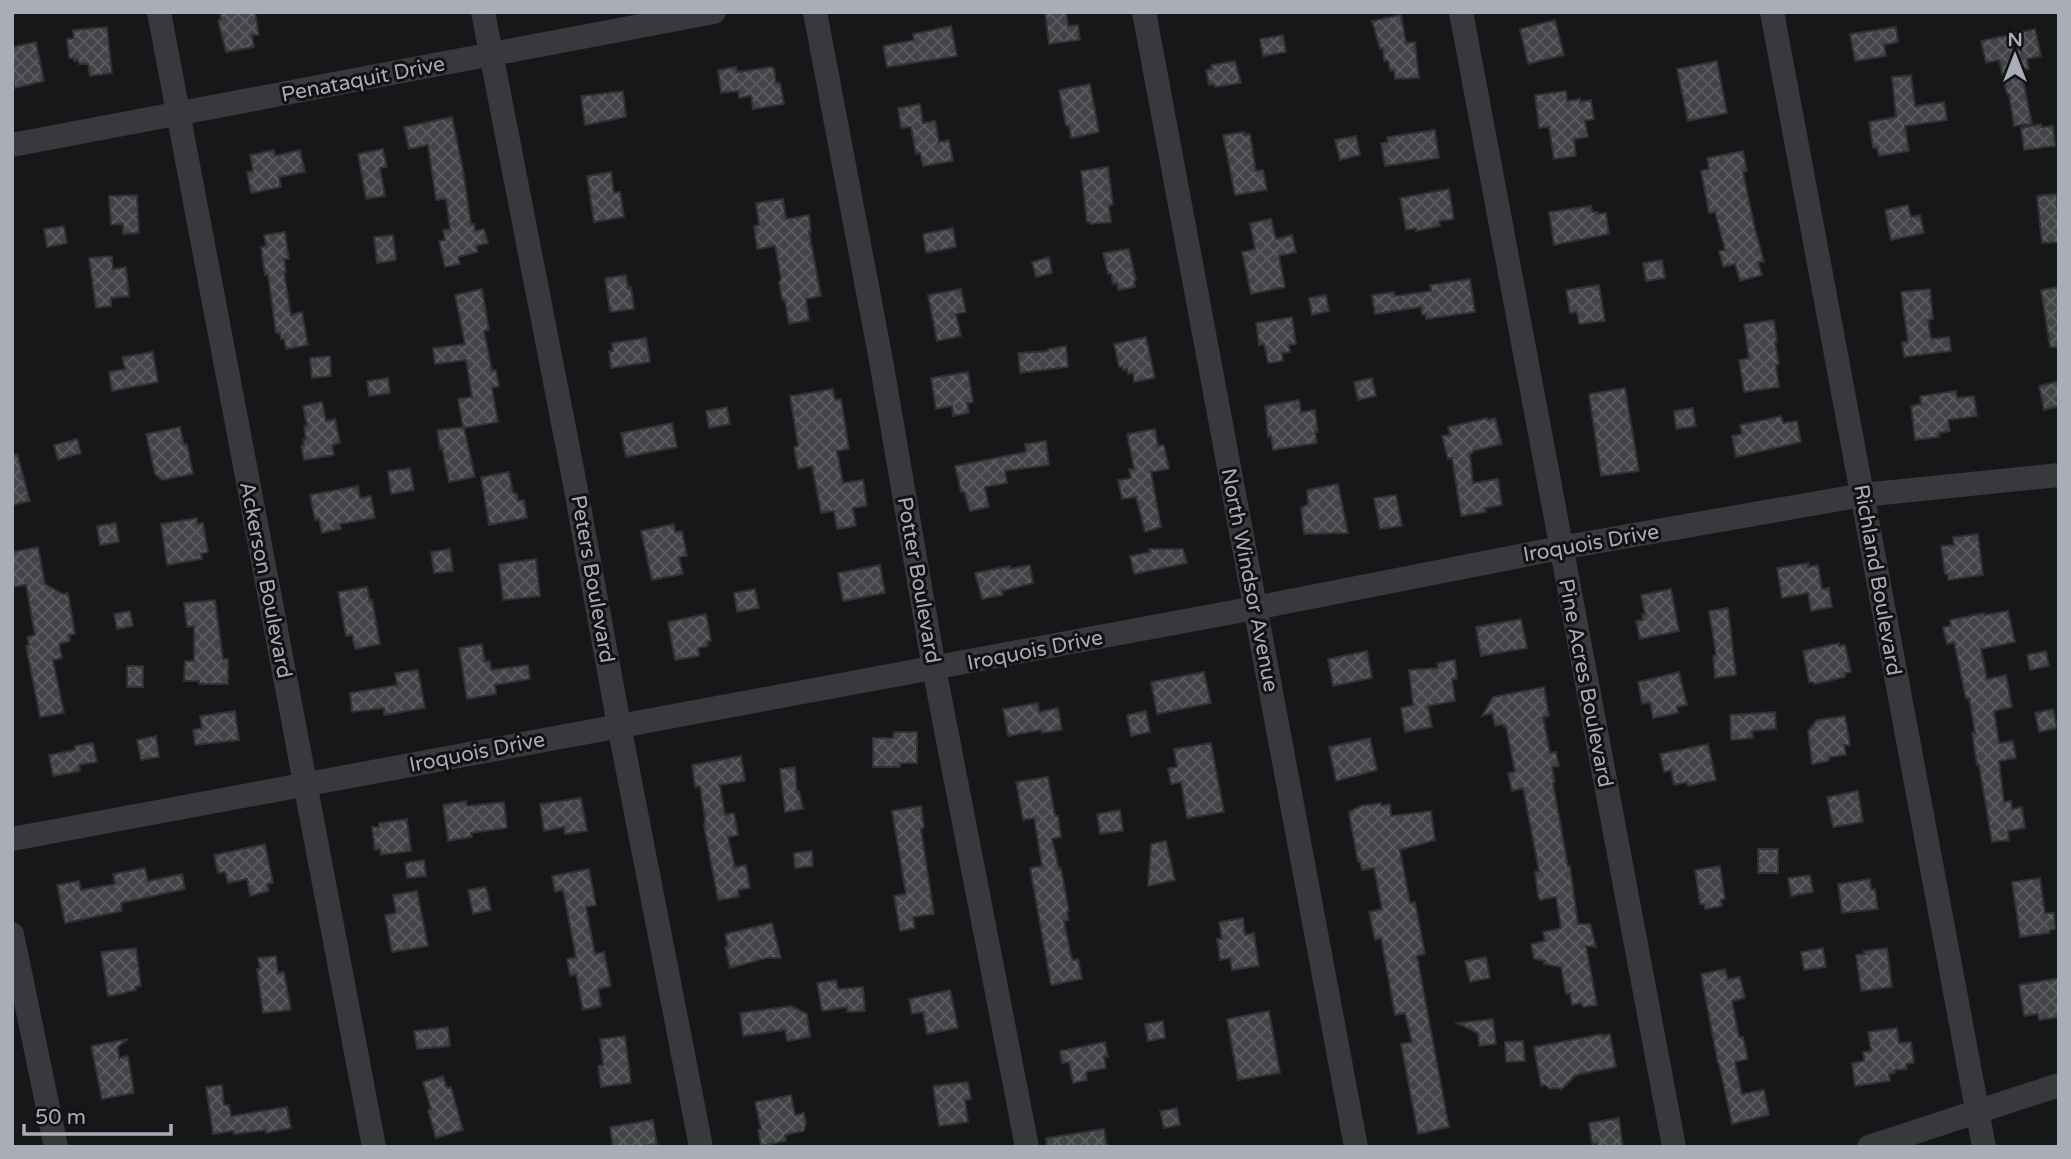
<svg xmlns="http://www.w3.org/2000/svg" width="2071" height="1159" viewBox="0 0 2071 1159" font-family="'Varela Round',sans-serif">
<style>
.building{fill:url(#building-cross-hatch);stroke:#313134;stroke-width:2}
.lines{fill:none;stroke-linecap:round;stroke-linejoin:round}
.minor{stroke:#38383d;stroke-width:24}
.labels{text-anchor:middle;stroke-width:6;stroke-linejoin:round;paint-order:stroke}
.street-label{font-size:21px;fill:#a9adb7;stroke:#121113}
</style>
<defs>
<pattern id="building-cross-hatch" width="8" height="8" patternUnits="userSpaceOnUse" patternTransform="scale(1.75)"><rect width="8" height="8" fill="#434448"/><path d="M0 0l8 8M0 8l8-8" fill="none" stroke="#5b5c60"/></pattern>
</defs>
<rect width="100%" height="100%" fill="#171618"/>
<path class="building" d="M220,12H255L259,35H252L254,47L226,52L218,20L221,19Z
M1045,12H1066L1068,26L1078,25L1080,40L1049,44Z
M1401,15L1406,43L1415,42L1419,78L1395,79L1394,70L1390,71L1388,61H1384L1383,48L1380,49L1372,21Z
M1555,20L1564,55L1528,64L1520,29Z
M951,26L957,56L887,67L883,46L914,40L913,34Z
M107,27L112,73L90,76L88,64H79L78,60L74,61V58H69L67,39L74,38L73,30Z
M1896,27L1898,42L1884,45L1886,56L1855,61L1850,34Z
M2035,29L2041,56L2027,59L2029,69L2021,70L2032,124L2014,126L2009,94H2007L1999,60L1986,63L1981,41Z
M1283,35L1286,52L1263,56L1260,39Z
M36,42L44,81L15,88L12,76V47Z
M1235,61L1241,83L1215,87L1214,84L1209,85L1206,70L1212,69L1211,65Z
M1717,61L1727,113L1688,121L1677,69Z
M736,67L737,72L770,67L774,68L776,83H780L784,104L753,109L751,96L739,98L738,91L721,93L718,70Z
M1911,75L1915,106L1944,102L1947,120L1905,126L1909,151L1879,156L1877,148H1873L1869,122L1896,117L1892,77Z
M1090,84L1099,132L1071,138L1069,126H1066L1059,90Z
M623,91L626,117L585,125L581,96Z
M1566,91L1567,101L1580,99V102L1591,100L1594,119L1585,121L1588,137L1574,139L1576,156L1554,159L1549,127L1539,128L1535,95Z
M920,104L923,123L935,121L939,142L949,140L953,161L923,166L920,153L916,154L911,127L901,128L898,108Z
M452,117L463,170L471,224H474L475,231L484,229L488,243L476,246L478,252L458,257L460,264L445,267L439,241L445,240L443,230L450,229L446,199L436,200L428,145L409,149L404,127Z
M2041,124L2042,127L2053,126L2055,146L2024,150L2021,128Z
M1435,130L1439,158L1385,166L1381,143L1388,142L1387,137Z
M1244,132V135L1250,134L1256,171L1263,170L1267,190L1235,195L1223,135Z
M1356,136L1360,155L1340,160L1335,140Z
M383,149L387,167L380,168L385,196L366,199L358,154Z
M274,150L275,156L300,150L305,172L279,177L281,187L251,193L247,172L253,171L250,155Z
M1743,151L1747,171L1743,172L1755,229L1764,262H1758L1762,275L1740,281L1735,264L1723,267L1719,251L1725,250L1715,212L1709,213L1701,171L1709,169L1707,158Z
M1108,167L1113,204L1109,206L1111,222L1091,224L1090,222H1087L1081,171Z
M611,172L614,193L620,192L624,217L594,222L587,176Z
M1449,189L1454,219L1439,221L1440,226L1416,231V228L1406,230L1400,198Z
M2057,194L2059,242L2042,243L2037,196Z
M137,195L139,233L123,234V224L111,225L109,196Z
M783,199L786,219L809,215L811,232H809L821,296L806,299L809,320L789,324L785,301L782,299L779,282L781,279L775,246L757,249L754,226L759,225L756,203Z
M1908,205L1911,217L1920,215L1924,233L1891,240L1885,210Z
M1591,206L1592,212H1597V214L1606,213L1609,234L1554,245L1549,212Z
M1271,219L1276,239L1292,235L1296,252L1279,256L1285,287L1251,294L1242,252L1255,249L1250,223Z
M64,226L67,243L47,247L44,229Z
M953,228L956,247L926,253L923,234Z
M285,232L289,259H284L286,272H284L291,315L302,312L308,345L286,349L284,339H281L280,333H276L268,275H265L261,247L266,246L264,235Z
M393,235L396,260L377,263L374,237Z
M1129,249L1136,280L1134,281L1135,287L1118,290L1117,283L1113,284L1111,274H1108L1103,253Z
M112,256L113,269L126,267L129,296L111,298V306L96,308L89,258Z
M1049,257L1052,273L1036,277L1032,262Z
M1662,260L1665,278L1646,281L1643,263Z
M626,275L628,288L631,287L634,309L610,312L605,278Z
M1470,279L1475,312L1426,319V314L1422,315L1421,307L1375,314L1372,295L1394,292L1395,296L1431,291L1430,285Z
M1599,285L1605,321L1579,324L1577,312L1570,313L1566,290Z
M2059,287V347H2050L2041,290Z
M482,289L489,330L484,331L492,371L496,370L499,386L492,388L498,422L464,428L475,477L449,482L442,448L440,449L437,430L463,427L458,399L472,397L466,360L435,364L433,348L465,344L455,295Z
M961,289L966,312L956,314L961,336L937,341L928,295Z
M1930,289L1933,319L1928,320L1931,339L1949,337L1951,351L1904,357L1902,342H1908L1901,292Z
M1326,295L1329,311L1312,315L1309,298Z
M1292,317L1296,344L1289,345L1290,352L1282,353L1283,361L1268,363L1264,344L1259,345L1256,323Z
M1774,320L1777,342H1775L1779,364L1776,365L1779,387L1744,392L1739,360L1749,358L1744,324Z
M1146,337L1155,378L1134,382L1133,373L1128,374L1127,369L1123,370L1122,366L1119,367L1114,344Z
M646,338L650,362L611,368L609,351H613L612,343Z
M1066,346L1068,367L1020,373L1018,353L1048,351V349Z
M153,352L158,382L112,391L109,372L125,369L122,357Z
M330,356L331,376L312,378L310,358Z
M968,372L973,402L967,403L969,413L953,416L952,406L936,409L931,378Z
M388,378L390,393L369,396L367,381Z
M1372,378L1376,396L1358,400L1354,382Z
M2059,381V406L2044,410L2039,386Z
M1625,388L1639,471L1601,476L1589,394Z
M833,389L835,400L841,399L849,449L837,451L843,483L863,480L867,506L853,508L856,526L837,529L834,511L821,513L812,466L798,469L794,447L798,446L790,396Z
M1956,391L1957,398L1974,396L1977,416L1948,420L1950,431L1939,433V437L1915,440L1911,406L1921,404L1920,396Z
M1299,400L1301,412L1315,410L1318,432H1315L1317,443L1273,450L1271,436L1268,437L1265,406Z
M322,402L326,421L335,419L340,443L332,445L334,455L304,460L301,446L304,445L303,440L306,439L304,426H307L303,406Z
M727,407L730,424L709,428L706,411Z
M1693,408L1696,426L1676,429L1674,411Z
M1781,416L1783,423L1797,421L1801,442L1736,457L1732,436L1742,434L1740,425Z
M1487,418V420L1495,418L1502,444L1473,451V453L1470,454L1473,483L1498,479L1502,505L1485,508L1486,512L1461,516L1452,458L1448,459L1442,436L1450,435L1448,427Z
M672,423L677,447L626,457L621,433Z
M180,427L184,445L187,444L193,474L162,480L155,474L146,434Z
M1155,429L1158,446L1164,445L1169,469L1151,472L1161,527L1145,532L1136,497L1122,499L1118,480L1131,478L1129,469H1134L1127,434Z
M77,439L81,453L58,460L54,445Z
M1046,441L1049,465L1005,471L1007,483L985,487L989,507L970,511L964,492H961L955,466L1026,452L1025,444Z
M17,454L30,501L12,505V455Z
M410,468L414,490L391,494L388,471Z
M509,472L513,493L517,494L518,501L524,500L527,518L489,525L481,477Z
M1338,484L1348,533L1304,534L1301,508L1308,504L1307,490Z
M358,486L360,498L371,496L375,518L340,524L341,529L322,533L319,519L315,520L310,495Z
M1396,495L1402,526L1380,529L1374,498Z
M197,518V524L203,523L208,552L201,554L202,559L167,565L161,524Z
M116,523L119,542L100,545L97,526Z
M674,524L675,532L682,531L687,556L679,557L683,574L652,580L641,531Z
M1978,534L1983,575L1948,580V574H1945L1941,546L1954,545L1953,537Z
M38,547L45,584L63,594L68,593L75,634L69,635L70,641L59,644L62,658L53,660L64,713L40,717L26,646L29,645L27,637L35,635L26,585L12,587V552Z
M450,549L453,571L434,573L431,552Z
M1149,549H1183L1187,563L1134,574L1130,556L1150,552Z
M536,559L540,596L503,600L499,564Z
M1809,563L1808,567L1818,565L1822,589L1829,588L1832,607L1811,611L1808,593L1782,598L1777,568Z
M880,565L885,593L843,601L838,573Z
M1030,565L1033,583L1002,591L1003,595L982,599L975,573L1010,566V569Z
M367,587L370,601L372,600L380,644L355,649L352,635L346,636L338,592Z
M755,589L759,608L737,612L734,593Z
M1671,589L1679,631L1640,639L1636,621L1643,620L1642,614H1645L1641,595Z
M215,600L223,659H228V684H199V681H184L185,661H194V626L187,627L184,603Z
M1728,608L1736,675L1715,678L1713,656L1716,655L1709,611Z
M130,611L133,626L117,629L114,614Z
M2008,611L2015,642L1981,649L1987,679L2006,675L2012,707L1994,711L1999,743L2013,741L2016,758L1999,761L2004,802L2011,801L2012,809L2022,807L2025,828L2008,831L2009,840L1992,842L1979,765H1977L1972,733H1975L1969,698L1966,699L1954,642L1947,644L1943,627L1951,626L1950,620L1984,613L1985,615Z
M706,614L711,641L707,642L708,646L698,648L699,656L675,660L668,622Z
M1521,619L1527,648L1481,656L1476,627Z
M1839,643V646L1845,645L1851,672L1845,673V677L1814,684L1813,682H1809L1803,651Z
M482,644L485,662L490,661L491,670L528,665L530,679L495,685L496,694L467,699L459,648Z
M1367,651L1372,678L1333,686L1328,659Z
M2046,651L2049,666L2030,670L2027,655Z
M1455,660L1457,679H1452L1455,701L1428,706L1432,727L1405,732L1401,708L1413,705L1409,670L1438,668L1437,663Z
M127,666H143V687H127Z
M418,670L425,708L384,715V708L352,712L350,693L397,685L395,673Z
M1204,672L1211,703L1157,714L1151,682Z
M1679,672L1687,705L1677,707L1678,713L1653,718L1650,702L1642,704L1638,682Z
M1544,687L1549,716L1543,717L1550,753L1556,752L1559,766L1552,767L1555,782L1553,783L1568,867L1570,866L1578,924H1590L1596,947L1586,946L1597,1005L1583,1007L1581,1003L1572,1005L1570,993L1566,994L1561,967L1544,964L1545,961L1534,959L1531,944L1545,941L1543,932L1561,928L1556,897L1540,900L1538,896L1535,872L1539,871L1523,788L1512,791L1508,773L1515,772L1506,727H1504V724L1495,726L1492,713L1482,716L1493,697Z
M1038,703L1039,712L1058,708L1062,730L1042,733L1041,730L1008,736L1003,709Z
M2053,709L2057,728L2039,732L2035,713Z
M235,711L239,740L195,745L193,730L202,728L200,716Z
M1146,711L1150,732L1131,736L1127,715Z
M1775,712L1776,729L1752,731L1753,738L1731,740L1730,715Z
M1845,716L1850,745H1844L1846,755L1830,757L1829,761L1812,764L1808,731L1817,720Z
M894,732H917V763H900V767H873V738H893Z
M156,736L159,757L141,760L137,740Z
M1370,738L1377,770L1336,781L1329,747Z
M93,743L97,762L79,765L80,771L53,776L49,755L75,750V746Z
M1211,743L1224,812L1187,818L1181,782L1171,784L1168,768L1177,767L1174,749Z
M1708,744L1716,780L1688,786L1687,782L1674,785L1671,770L1664,772L1660,754Z
M741,756L745,781L720,785L725,815L734,813L738,835L728,837L735,867L746,865L750,888L738,890L739,897L718,900L704,826L705,819L700,786L695,787L692,765Z
M795,767L797,792L799,791L803,809L785,812L780,769Z
M1048,777L1055,816H1058L1061,837L1052,839L1059,869L1061,868L1069,911L1067,912L1069,920L1064,921L1072,960L1078,959L1082,979L1051,985L1030,868L1042,866L1034,818L1023,820L1016,782Z
M1858,791L1863,822L1833,827L1827,797Z
M581,798L587,831L565,834L564,827L544,831L540,804Z
M466,801L467,806L504,802L507,828L471,833L472,837L448,841L443,805Z
M1381,803V806L1390,804L1391,816L1431,811L1435,840L1400,850L1410,903L1415,902L1425,954L1417,956L1449,1127L1418,1134L1401,1044L1412,1042L1405,1013L1395,1015L1381,938L1375,940L1369,912L1382,909L1374,868L1362,870L1360,862H1358L1350,820L1349,812L1360,806Z
M921,806L924,827L921,829L934,914L913,917L915,928L900,931L894,896L906,894L892,811Z
M1120,810L1123,831L1100,834L1097,814Z
M407,819L411,851L381,855L380,849L375,850L372,827H379V823Z
M1166,841L1175,880L1148,886L1151,844Z
M265,844L273,883L267,884L269,891L250,896L247,879L228,883L225,872L218,873L214,855Z
M1758,849H1778V873H1758Z
M812,851L813,866L795,868L794,853Z
M424,860L426,876L407,878L405,863Z
M1720,866L1725,899L1721,900L1722,906L1705,909L1704,904H1700L1695,870Z
M145,868L148,881L182,874L185,889L121,903L122,911L65,923L57,885L79,881L81,890L115,884L113,874Z
M589,869L596,905L586,907L595,954L604,952L611,986L598,989L601,1006L583,1010L576,974L570,976L567,959L576,957L563,890L555,892L552,876Z
M1810,875L1813,892L1791,896L1788,878Z
M2040,878L2045,913H2054L2055,929L2050,930L2049,933L2020,937L2012,882Z
M1870,879L1871,890L1875,889L1878,909L1842,913L1838,884Z
M486,887L491,910L473,914L468,890Z
M417,891L428,946L392,952L385,915L396,913L393,895Z
M1243,918L1245,935L1254,933L1259,966L1232,970L1230,958L1220,960L1217,939H1222L1219,922Z
M772,923L781,958H767L730,968L725,947L728,946L725,934Z
M136,948L141,986L135,987L136,990L126,992V993L108,996L101,952Z
M1823,948L1826,967L1804,970L1801,952Z
M1887,948L1892,987L1861,991L1856,955L1865,954L1864,951Z
M276,956L278,973L284,972L291,1010L263,1013L257,969H260L258,958Z
M1486,957L1490,978L1470,982L1465,961Z
M1725,969L1728,979L1740,977L1745,998L1732,1001L1739,1037H1743L1748,1059L1735,1062L1742,1094L1764,1090L1769,1115L1732,1124L1719,1064H1718L1701,974Z
M2059,978V1017L2039,1020L2038,1014L2024,1016L2019,985Z
M836,980L838,989L863,987L865,1011L847,1012V1007L822,1011L817,983Z
M950,990L958,1028L927,1034L923,1012L912,1014L909,999Z
M791,1006L807,1014L810,1037L787,1041L785,1030L743,1036L740,1013Z
M1269,1011L1280,1073L1238,1080L1227,1019Z
M1493,1019L1496,1044L1479,1046L1478,1033L1457,1023Z
M1163,1021L1165,1038L1148,1041L1145,1024Z
M448,1027L450,1046L417,1049L414,1031Z
M1897,1028L1899,1043L1911,1042L1914,1063L1906,1064L1907,1069L1895,1070V1073L1889,1074L1890,1081L1855,1086L1852,1063L1864,1061L1863,1052L1871,1051L1868,1032Z
M1602,1034L1603,1036L1610,1034L1616,1067L1576,1075L1561,1090L1558,1088L1550,1089L1545,1085L1541,1086L1534,1047Z
M625,1036L631,1083L601,1087L598,1066L603,1065L600,1039Z
M128,1039L118,1047L119,1058L128,1056L134,1093L102,1099L91,1046Z
M1523,1041L1525,1061L1506,1062L1505,1042Z
M1105,1042L1108,1057H1104L1106,1068L1086,1072L1087,1080L1073,1083L1069,1062L1062,1063L1060,1051Z
M443,1076L447,1088L451,1087L463,1130L436,1138L428,1111L431,1109L423,1082Z
M968,1082L971,1099L965,1100L968,1122L939,1126L933,1086Z
M222,1085L224,1105H229L231,1116L287,1107L291,1128L266,1133L265,1130L234,1134V1131L213,1134L206,1087Z
M791,1095L795,1115L804,1113L806,1123L804,1131L785,1135L786,1141L761,1146L758,1130L761,1129L755,1102Z
M1177,1108L1180,1125L1164,1128L1160,1111Z
M1619,1118L1623,1147H1597V1143L1592,1144L1589,1123Z
M653,1120L657,1144L638,1147H613L610,1127Z
M1104,1129L1107,1147H1047L1046,1138Z"/>
<g class="lines">
<path class="minor" d="M159,12L374,1147
M483,12L573,474L619,725L701,1147
M815,12L880,355L934,668L1027,1147
M1144,12L1356,1147
M1461,12L1674,1147
M1772,12L1984,1147
M12,145L714,12
M12,839L1255,608L1560,548L1863,495L2059,475
M12,934L56,1147
M1869,1147L2059,1085"/>
</g>
<g class="labels">
<g class="street-label">
<text transform="translate(363 79) rotate(-11)" y="7">Penataquit Drive</text>
<text transform="translate(1591 543) rotate(-10)" y="7">Iroquois Drive</text>
<text transform="translate(593 579) rotate(80)" y="7">Peters Boulevard</text>
<text transform="translate(266 580) rotate(79)" y="7">Ackerson Boulevard</text>
<text transform="translate(919 580) rotate(80)" y="7">Potter Boulevard</text>
<text transform="translate(1250 580) rotate(79)" y="7">North Windsor Avenue</text>
<text transform="translate(1878 580) rotate(80)" y="7">Richland Boulevard</text>
<text transform="translate(1035 650) rotate(-11)" y="7">Iroquois Drive</text>
<text transform="translate(1586 683) rotate(79)" y="7">Pine Acres Boulevard</text>
<text transform="translate(477 752) rotate(-11)" y="7">Iroquois Drive</text>
</g>
</g>
<rect width="2071" height="1159" fill="none" stroke="#a9adb7" stroke-width="28"/>
<g transform="translate(2015 56)" stroke="#121113" stroke-width="5" paint-order="stroke">
<path d="M0-5L12 26L0 18L-12 26Z" fill="#a9adb7"/>
<text y="-10" font-size="19" font-weight="bold" text-anchor="middle" fill="#a9adb7">N</text>
</g>
<path d="M24 1124v10h147v-10" fill="none" stroke="#a9adb7" stroke-width="3.5"/>
<text x="35" y="1124" font-size="21" fill="#a9adb7" stroke="#121113" stroke-width="5" paint-order="stroke">50 m</text>
</svg>
